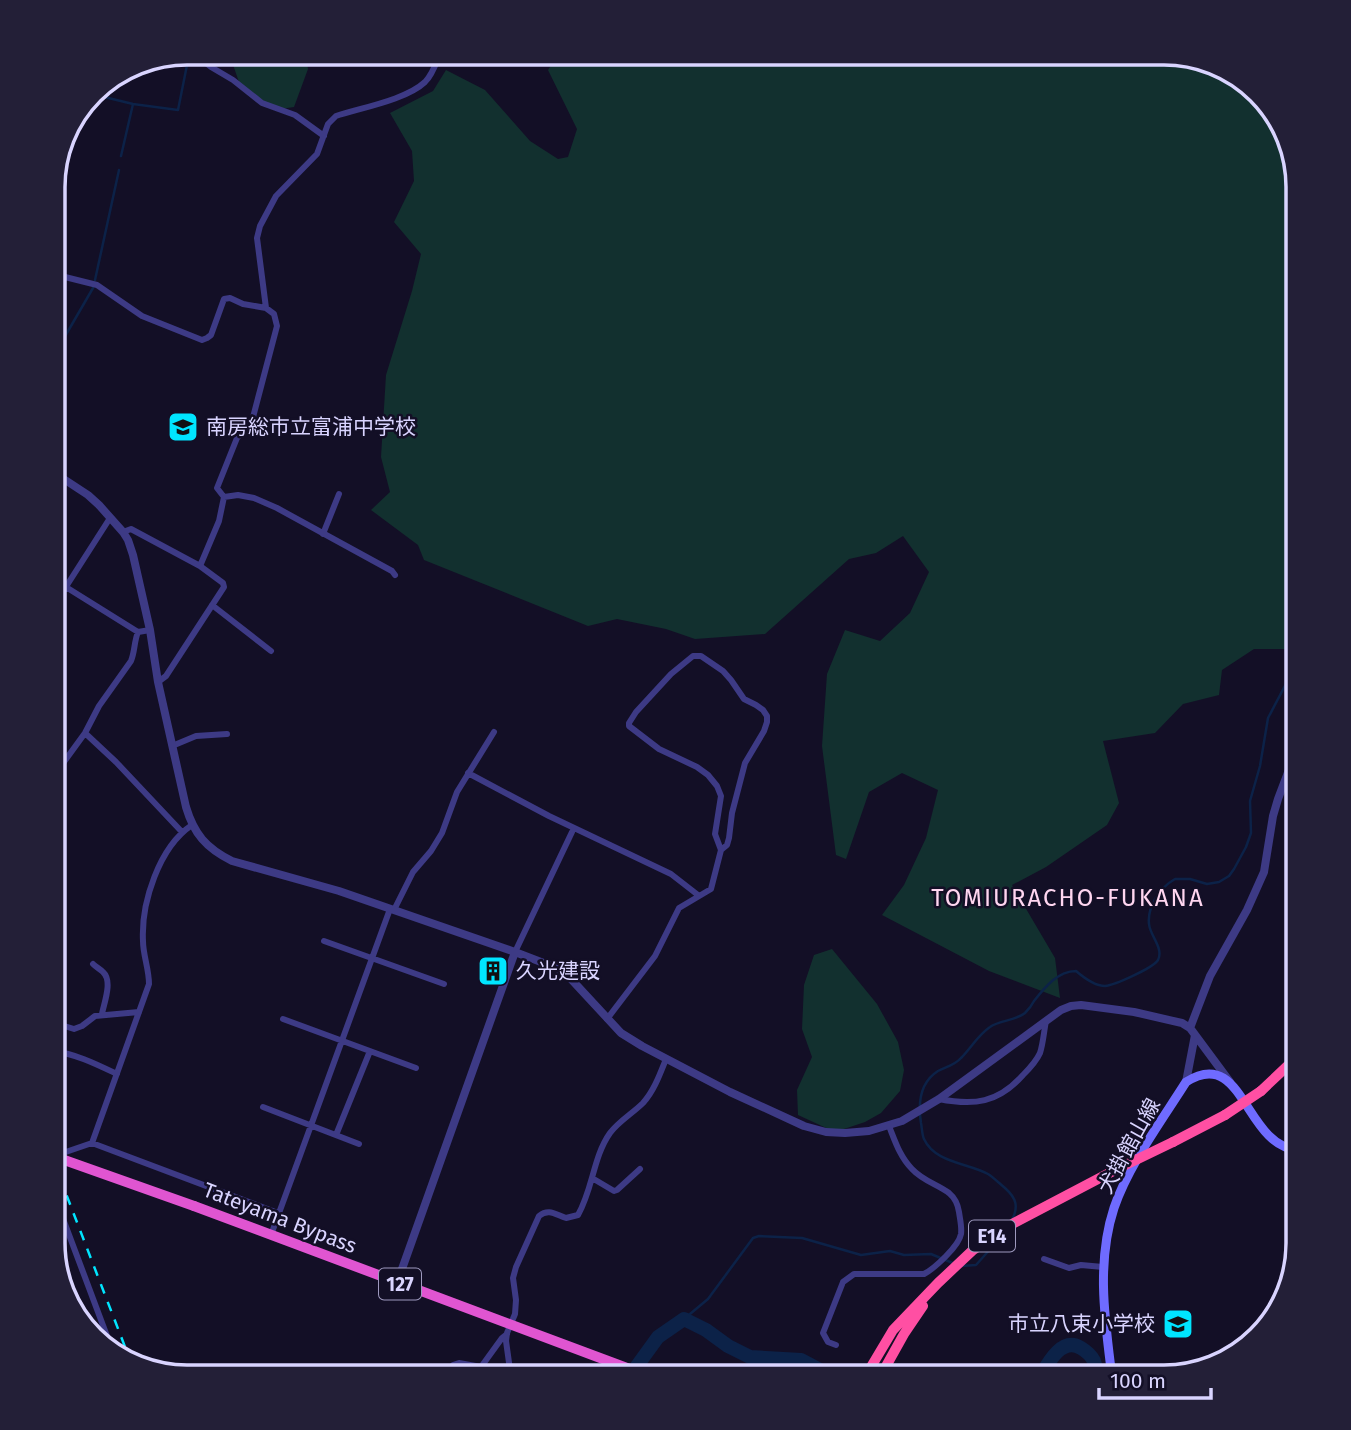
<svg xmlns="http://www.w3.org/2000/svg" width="1351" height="1430" viewBox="0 0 1351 1430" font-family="'Fira Sans','Noto Sans JP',sans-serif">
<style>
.green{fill:#12302f}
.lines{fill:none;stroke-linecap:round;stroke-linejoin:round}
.stream{stroke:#0c2248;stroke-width:2.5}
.river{stroke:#0c2248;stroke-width:14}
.minor{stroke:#3d3a85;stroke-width:6}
.tertiary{stroke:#3d3a85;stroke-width:8}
.secondary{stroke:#6f6bff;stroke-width:9}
.trunk{stroke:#e055d1;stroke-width:10}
.motorway{stroke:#ff4fa3;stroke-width:10}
.rail{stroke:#00e5ff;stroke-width:2.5;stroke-dasharray:10 9;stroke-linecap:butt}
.trunk-bridge{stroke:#e055d1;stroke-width:10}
.motorway-bridge{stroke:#ff4fa3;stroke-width:10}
.labels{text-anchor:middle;stroke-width:5;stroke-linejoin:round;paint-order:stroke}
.shield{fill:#130f26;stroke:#9e99be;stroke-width:2}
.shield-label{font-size:19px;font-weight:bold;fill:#d9d4ff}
.poi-label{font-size:21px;fill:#d9d4ff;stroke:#130f26;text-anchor:start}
.street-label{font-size:21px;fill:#d9d4ff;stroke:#130f26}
.quarter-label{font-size:24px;letter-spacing:2px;fill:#ffd6f0;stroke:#130f26}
.rim{fill:none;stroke:#d9d4ff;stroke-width:3.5}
</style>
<rect width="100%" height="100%" fill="#130f26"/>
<path class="green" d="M229,53H305L308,69L294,107L274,110L241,88Z
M559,53H1172L1224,67L1265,99L1298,186V649H1254L1222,670L1219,695L1183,704L1155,733L1103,741L1119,803L1107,825L1046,867L1012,885L1055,958L1060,998L989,971L882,915L904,885L926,838L938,790L902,773L869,792L846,859L836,855L822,746L827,674L845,630L880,641L910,613L929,572L903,536L876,553L849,559L765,634L695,639L666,629L617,619L588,626L424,560L418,545L371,510L390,492L381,457L386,375L412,291L421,254L394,222L414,181L412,151L390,113L433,91L446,70L485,90L530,141L558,159L568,157L577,129L548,70Z
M832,949L877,1004L898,1042L904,1070L900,1091L881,1113L865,1122L835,1132L798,1115L797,1090L812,1057L802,1029L804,985L814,955Z"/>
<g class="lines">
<path class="stream" d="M92,94L133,104L178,110L188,60
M121,156L133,104
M95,280L119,170
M53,357L93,288
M1012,1220C1019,1206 1016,1198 1005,1188C999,1183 994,1178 988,1174C968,1163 935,1163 924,1139C922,1135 922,1128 921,1123C918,1104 919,1083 938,1071C946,1067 955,1065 961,1058C971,1048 978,1035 990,1027C1000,1020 1015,1021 1025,1013C1028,1010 1032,1005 1034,1001C1045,987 1058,971 1076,971C1083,977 1095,986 1105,986C1115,985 1153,968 1158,960C1164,948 1150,936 1149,924C1147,906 1161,887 1175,879H1190L1207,884L1219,882L1229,876L1234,869L1246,847L1251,833L1250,801L1260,766L1268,718L1288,680L1298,670
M961,1266L976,1265L1001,1237
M684,1319L708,1299L753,1238L759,1236L802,1238L861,1255L890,1251L904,1255L931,1254L955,1264"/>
<path class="river" d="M629,1377L658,1337L684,1319L706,1330L728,1346L750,1357L801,1360L833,1377
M1040,1377C1048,1363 1062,1336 1081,1348C1086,1351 1091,1355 1094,1361C1096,1366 1096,1372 1098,1377"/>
<path class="minor" d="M193,53L211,67L233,80L262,103L295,115L324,136
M53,274L97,285L142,316L202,340L207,338L211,335L224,299L230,298L243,304L266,308L274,314L277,326L252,421L237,438L217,488L224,497L219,521L200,566
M266,308L257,238L260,226L276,196L317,154L328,124L336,116C360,108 406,100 425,82C433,74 436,63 440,53
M224,497L238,495L254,498L277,508L392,571L395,575
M123,532L131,529L200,566L223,583L224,587L166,676L158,682
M323,534L339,494
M53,579L138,632L150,630
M212,605L271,651
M53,607L110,518
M85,733L116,762L182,832
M172,746L196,736L227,734
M468,773L549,816L671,874L698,895
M53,777L85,733L99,706L131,661C135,651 134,642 138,632
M394,910L413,872L431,851L442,833L457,792L494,732
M324,941L444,984
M515,952L572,832
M93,964C96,967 100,969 103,972C113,981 104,1003 102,1014
M283,1019L416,1068
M607,1019L655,956L679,908L711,889L721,850L727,845L729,838L732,813L745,763L764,731L767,722V716L763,710L756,705L744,699L731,680L723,671L701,656H693L671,674L636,712L629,723V726L659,749L697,767L708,775L717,786L721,796L715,834L721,850
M53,1020L58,1024L74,1029L82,1026L95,1016L139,1012
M53,1051C76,1054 96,1064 117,1074
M939,1099C974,1106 998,1103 1023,1075C1029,1069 1036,1062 1040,1053C1043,1044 1044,1031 1046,1021
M263,1107L359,1144
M336,1135L370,1051
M92,1143L149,984C149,969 143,955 143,941C141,903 159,847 192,825
M54,1156L92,1143L278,1213
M592,1178L614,1191L617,1190L640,1169
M53,1192L113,1352
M271,1235L390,909
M1044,1259L1069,1268L1081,1265L1103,1267
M836,1345L828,1342L823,1333L843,1282L854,1274H924C935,1268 959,1246 961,1234C962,1227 960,1219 959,1212C958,1205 955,1198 949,1193C937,1184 923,1181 912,1169C900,1157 895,1141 889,1126
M446,1377L453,1365L459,1363L481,1367L502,1338L507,1334
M511,1377L506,1341L507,1333L515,1314L516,1300L513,1278L516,1267L539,1216C549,1208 556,1215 566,1218L578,1215C593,1189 593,1157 610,1133C619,1121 633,1113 643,1103C654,1091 660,1074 666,1059"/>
<path class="tertiary" d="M53,472L88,495L99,505L123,532L128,540L133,555L150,630L158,682L186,807C194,834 206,848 232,861L339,891L515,952L554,967L571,979L621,1033L642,1046L730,1092L804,1126L826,1132L845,1133L869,1131L902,1121L939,1099L1061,1010L1071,1006L1081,1005L1134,1012L1182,1023L1190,1028L1230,1082
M1190,1028L1210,976L1247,910L1264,872L1273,816L1278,799L1298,746
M1186,1082L1195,1035
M397,1283L515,952"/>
<path class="secondary" d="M1112,1377C1105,1321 1096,1263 1114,1208C1128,1166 1162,1120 1186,1082C1244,1045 1244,1146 1298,1150"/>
<path class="trunk" d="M194,1206L651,1377"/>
<path class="motorway" d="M1261,1091L1298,1056
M1173,1142L1225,1115
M865,1377L893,1330L938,1283L973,1250L1014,1223L1115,1170
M880,1377L904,1334L923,1306"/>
<path class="rail" d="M53,1160L132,1365"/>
<path class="trunk-bridge" d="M53,1156L194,1206"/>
<path class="motorway-bridge" d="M1225,1115L1261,1091
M1115,1170L1173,1142"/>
</g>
<defs>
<g id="school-square" transform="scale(1.575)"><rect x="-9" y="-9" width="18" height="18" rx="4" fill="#00e5ff" stroke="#130f26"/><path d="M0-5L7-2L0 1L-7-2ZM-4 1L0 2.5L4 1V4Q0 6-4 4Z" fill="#111"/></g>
<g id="building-square" transform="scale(1.575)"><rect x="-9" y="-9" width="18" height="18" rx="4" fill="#00e5ff" stroke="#130f26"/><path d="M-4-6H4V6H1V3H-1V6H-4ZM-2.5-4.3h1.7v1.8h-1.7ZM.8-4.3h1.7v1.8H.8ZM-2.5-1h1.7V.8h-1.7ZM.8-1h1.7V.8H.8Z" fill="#111"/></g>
</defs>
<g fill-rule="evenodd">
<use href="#school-square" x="183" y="427"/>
<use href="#building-square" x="493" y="971"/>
<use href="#school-square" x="1178" y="1324"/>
</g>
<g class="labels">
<g class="shield">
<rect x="969" y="1220.5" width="46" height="31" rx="5"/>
<rect x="379" y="1268.5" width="42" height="31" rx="5"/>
</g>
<g class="shield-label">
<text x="992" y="1243">E14</text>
<text x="400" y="1291">127</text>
</g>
<g class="poi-label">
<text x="206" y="434">南房総市立富浦中学校</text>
<text x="516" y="978">久光建設</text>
<text x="1155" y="1331" text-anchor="end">市立八束小学校</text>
</g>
<g class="street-label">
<text transform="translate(1129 1146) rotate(-61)" y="7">犬掛館山線</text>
<text transform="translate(280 1218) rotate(21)" y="7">Tateyama Bypass</text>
</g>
<g class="quarter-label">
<text x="1068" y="906">TOMIURACHO-FUKANA</text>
</g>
</g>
<path d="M0 0H1351V1430H0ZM187 65H1164A122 122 0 0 1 1286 187V1243A122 122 0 0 1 1164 1365H187A122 122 0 0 1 65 1243V187A122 122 0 0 1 187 65Z" fill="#231f37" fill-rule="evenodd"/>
<path class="rim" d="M187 65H1164A122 122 0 0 1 1286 187V1243A122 122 0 0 1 1164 1365H187A122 122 0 0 1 65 1243V187A122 122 0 0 1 187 65Z"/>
<path d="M1099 1388v10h112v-10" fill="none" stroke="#d9d4ff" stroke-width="3.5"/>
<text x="1110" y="1388" font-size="21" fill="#d9d4ff" stroke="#130f26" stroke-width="5" paint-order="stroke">100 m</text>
</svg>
